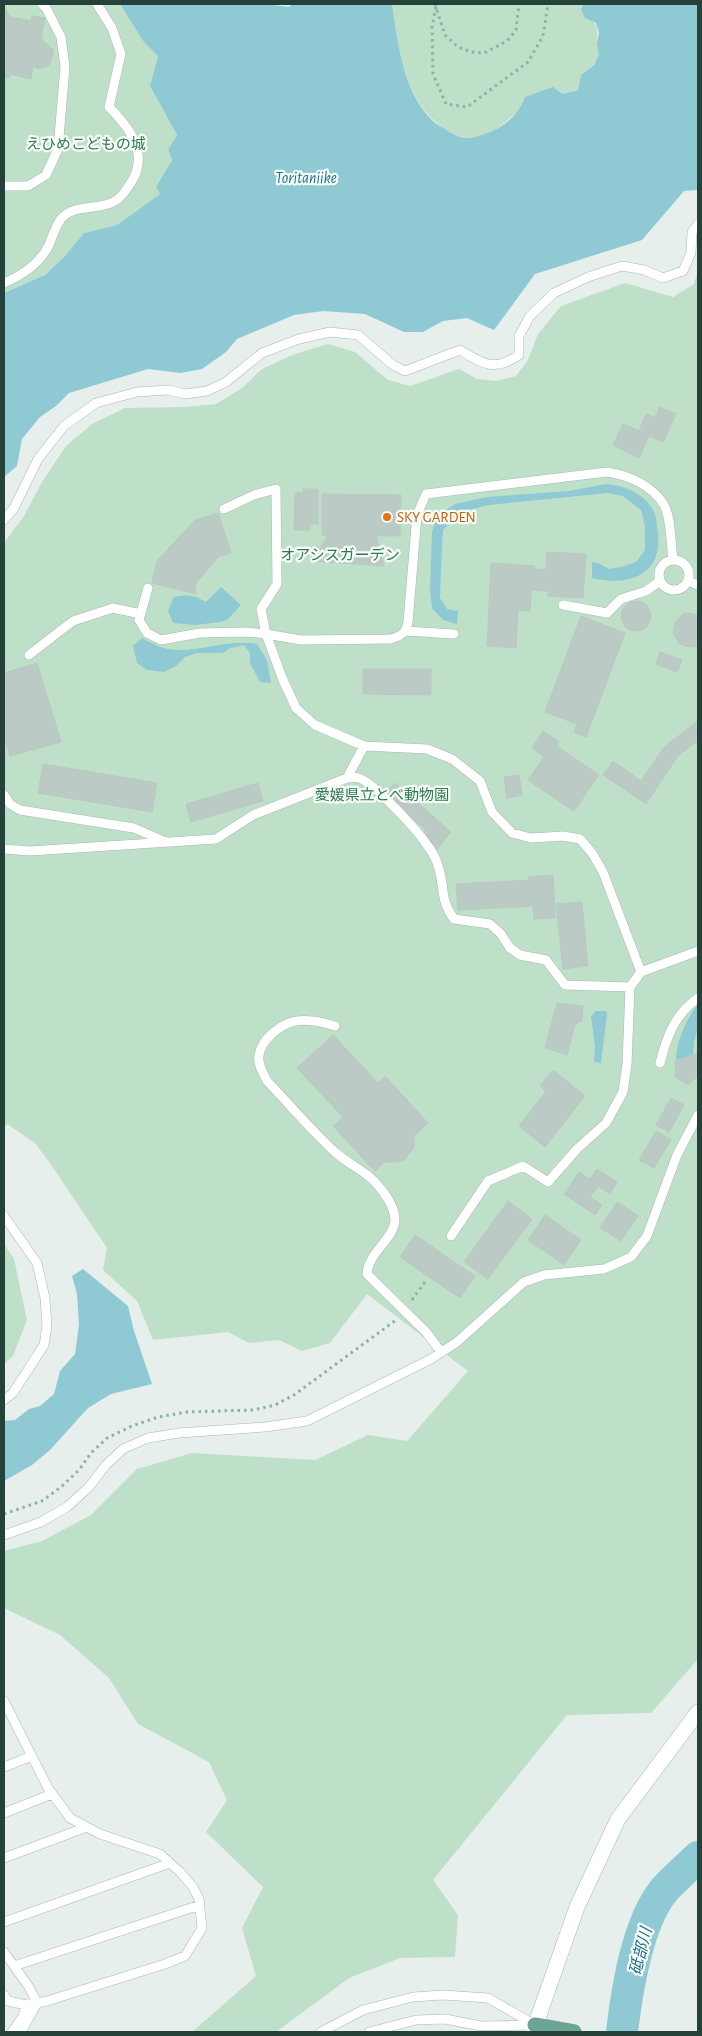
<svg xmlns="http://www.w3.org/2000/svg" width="702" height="2036" viewBox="0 0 702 2036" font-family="'Alegreya Sans','Noto Sans JP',sans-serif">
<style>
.green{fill:#bfe0c8}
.water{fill:#8ec9d4}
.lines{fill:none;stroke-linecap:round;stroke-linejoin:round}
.river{stroke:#8ec9d4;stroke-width:32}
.building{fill:#bbcac4;stroke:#b8c9c2}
.service-casing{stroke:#a8b8b2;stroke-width:10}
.tertiary-casing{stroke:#a8b8b2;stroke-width:16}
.primary-casing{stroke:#c2cac8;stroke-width:16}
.path{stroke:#86b3a5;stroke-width:3;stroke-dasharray:2.5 4;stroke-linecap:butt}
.service{stroke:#fff;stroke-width:9}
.tertiary{stroke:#fff;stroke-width:15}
.primary{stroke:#6aa596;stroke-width:15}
.food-dot{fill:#e8710a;stroke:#f7fbf9;stroke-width:2}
.labels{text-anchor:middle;stroke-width:4.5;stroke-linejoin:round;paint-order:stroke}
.park-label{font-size:15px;fill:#2d7a4b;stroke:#f7fbf9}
.food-label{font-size:15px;fill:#c56008;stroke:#f7fbf9;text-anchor:start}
.water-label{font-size:16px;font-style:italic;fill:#1c6f80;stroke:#f7fbf9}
</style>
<rect width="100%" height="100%" fill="#e6efeb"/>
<path class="green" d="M4,4H120L143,41L158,56L150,86L177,135L168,150L172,160L156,187L160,194L117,225L84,233L64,257L45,275L4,293Z
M392,4H584L582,9C595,23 599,23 597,43C597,46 600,51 599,54C598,64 588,69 581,75L578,90C560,94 538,100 521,110C511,116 502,127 491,132C474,140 460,139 445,129C403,101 399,49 392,4Z
M698,270V1659L651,1713L567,1715L433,1880L458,1915L455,1957L400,1958L349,1978L276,2032H192L256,1976L242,1928L263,1887L206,1832L227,1800L209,1762L138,1724L109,1678L60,1635L4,1608V1551L42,1541L91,1515L137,1469L192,1453L315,1460L368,1435L407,1441L468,1371L367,1294L330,1343L302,1351L279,1340L249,1343L228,1332L153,1340L137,1301L103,1270L107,1248L54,1169L35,1143L7,1124L4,1127V543L24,516L42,482L66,446L92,424L125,408L185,407L216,404L242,388L262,369L292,355L328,344L355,352L388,380L410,386L459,369L477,379L497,381L516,376L528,360L538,334L561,306L625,283L673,297L694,284Z
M4,1244L14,1259L27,1320L13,1356L4,1364Z"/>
<path class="water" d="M120,4H266L289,7L292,4H392C398,42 402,88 430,118C434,123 440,126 445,129C459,139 469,140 485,134C503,128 519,115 525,97L553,87L562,94L578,90L581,75L594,65L599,55L597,44L599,33L596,23L585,18L581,9L584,4H698V190L684,191L642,240L535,274L494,330L467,318L443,321L423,332H404L365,314L323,311L294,315L237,339L226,352L202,369L180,373L148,369L69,393L56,406L40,417L22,439L17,466L4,477V293L45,275L64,257L84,233L117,225L160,194L156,187L172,160L168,150L177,135L150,86L158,56L143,41Z
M606,484C623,485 646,494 654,512C657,518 657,528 658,535C662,577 626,586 592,578V562L598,563L609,569L621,567L636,562L645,550V526L641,510L623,496L608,493L489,505L468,510L454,518L443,530L442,545L440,598L447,609L458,611L457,624L443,620L432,608L430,588L432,532L435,522L443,512L455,504L487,497L569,491Z
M221,587L241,605L227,620L220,622L195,625L173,623L168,611L174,597C187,594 195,595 206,602Z
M142,638C149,642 159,647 167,649C197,654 227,638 257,644L267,660L271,683L260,682L250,663V653L244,645L230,648L223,653H197L185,657L176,666L164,672L147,670L137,663L133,646Z
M698,1004V1028L694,1042L693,1056L676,1060C677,1039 686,1020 698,1004Z
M596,1011H606L607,1014L601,1063L594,1062L595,1046L591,1016Z
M83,1269L128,1306L134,1331L152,1384L111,1394L88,1408L50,1450L32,1465L4,1481V1421L15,1420L29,1409L40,1406L54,1394L60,1371L75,1354L79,1325L77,1294L72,1276Z"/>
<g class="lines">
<path class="river" d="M622,2032C627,1990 637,1922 665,1889C675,1878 687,1868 698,1857"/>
</g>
<path class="building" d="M4,6L10,17L31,21L32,16L45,18L41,39L54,50L52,57L49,65L42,69L33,67L31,79L10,74L9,78L5,77L4,82Z
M660,407L676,414L663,442L649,436L639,458L613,445L623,424L639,431L646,414L655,418Z
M303,489H318V524H310V530H294L295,493H303Z
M322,494L401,495L400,536L322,535Z
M218,513L231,553L219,556L195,584L196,594L152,583L157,561L195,520Z
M328,535H376L384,566L313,561Z
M547,552L586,554L583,598L548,596V591L531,590L530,611L518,610L516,648L487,646L491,563L535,566L534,569L546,570Z
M621 616a15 15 0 1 1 30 0a15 15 0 1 1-30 0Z
M688,613L698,615V645L695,647L684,646L679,643L673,633L675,622L683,614Z
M581,616L625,633L586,737L574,732L577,724L545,712Z
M660,652L682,660L677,672L656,664Z
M37,663L61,742L10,756L4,735V673Z
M363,669H431V695L363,694Z
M698,721V740L678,756L646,804L603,775L613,761L641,781L664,747Z
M543,731L559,742L557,746L599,775L574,811L528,780L544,757L532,748Z
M43,764L157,783L152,812L38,793Z
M519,775L522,795L507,798L504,777Z
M258,783L263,801L191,822L186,804Z
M395,783L451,832L437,849L421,835L426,830L385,795Z
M553,875L555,918L534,919L533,906L458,910L456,884L529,880L528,877Z
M582,902L588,966L563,969L556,904Z
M557,1003L583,1006L582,1021L575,1024L567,1055L545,1048Z
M333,1035L378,1083L385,1076L428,1123L414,1136V1147L404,1160L397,1162H384L375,1171L333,1126L343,1117L297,1068Z
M698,1053V1076L688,1085L675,1077L676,1060Z
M553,1070L585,1096L545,1147L519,1126L546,1091L540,1086Z
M671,1098L684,1105L669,1132L656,1125Z
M656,1131L671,1140L654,1168L639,1160Z
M597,1169L617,1182L610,1194L598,1186L590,1197L602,1205L595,1215L564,1194L579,1172L590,1179Z
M508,1201L532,1219L488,1279L464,1262Z
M617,1202L638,1216L621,1241L600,1228Z
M545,1215L581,1240L564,1265L528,1240Z
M415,1235L475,1276L460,1298L400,1257Z"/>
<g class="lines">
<g class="service-casing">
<path id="service" d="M4,186H28L46,175L58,149L65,67L61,37L46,8L42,4
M4,283C22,275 38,265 48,247C52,238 55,227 61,219C74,203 99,211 115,201C120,198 125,192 128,187C151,157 132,130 109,107L121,54L112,28L97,4
M4,520L14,508L38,459L64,426L96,403L137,392L168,390L185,394L207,391L226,382L262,353L299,339L330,332L358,335L393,365L405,371L460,350C483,364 494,372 519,355V336L530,316L554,293L588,277L622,266L644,270L663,278L683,271L691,253L692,232L698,224
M659 575a15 15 0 1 1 30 0a15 15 0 1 1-30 0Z
M688,581L698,585
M148,588L139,620L147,633L161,640L200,633L246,632L266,634L261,609L277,584L276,489L254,495L224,509
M563,605L607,613L621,599L646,591L660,581
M406,631L454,634
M266,634L283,680L296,708L315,725L364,746L427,749L452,759L480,781L492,812L512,833L531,838L563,836L580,839L592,853L603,872L641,972L698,951
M266,634L301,640L391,639C401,636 406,633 408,622L417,515L426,494L607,472C628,475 652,485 664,505C671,517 671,545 673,560
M29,655L73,621L113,608L141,614
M347,778L364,746
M4,795L10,804L20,810L134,828L166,842
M4,849L30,851L216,839L253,815L347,778C351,778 356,777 359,778C374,783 418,831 427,845C432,851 437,861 439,869C445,890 440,900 454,919L490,924L501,934L510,948L520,955L546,960L565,985L630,987L641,972
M335,1026C322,1022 305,1018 292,1022C279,1026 261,1040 259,1055C257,1063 263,1073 267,1081C290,1105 312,1131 336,1153C351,1166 370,1173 381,1189C388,1198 395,1209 395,1220C394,1239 368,1253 367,1274L426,1332L441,1352
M660,1063C667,1036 675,1014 698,998
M4,1216L37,1263L45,1298L47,1326L44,1345L13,1393L4,1400
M451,1236L488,1181L523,1166L548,1182L577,1149L606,1123L623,1092L627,1064L630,987
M4,1535L41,1522L67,1507L89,1487L106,1465L123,1449L148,1438L179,1433L265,1427L307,1421L431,1359L457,1342L524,1282L544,1275L604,1269L631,1257L647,1236L677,1155L698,1115
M4,1701L48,1788L70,1818L100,1834L160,1854L180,1872L193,1887L199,1899L202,1928L185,1956L165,1964L47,2001L26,2005L8,2001L4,1995
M4,1767L32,1756
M4,1813L52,1794
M4,1858L87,1827
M4,1922L170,1863
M4,1952L29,1987L37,2003L21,2032
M14,1966L200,1905
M12,2032L23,2016L26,2005
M321,2032L363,2010L413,1997L443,1995L488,1998L535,2025
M369,2032L416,2020L445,2019L481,2026L535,2025"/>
</g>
<g class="tertiary-casing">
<path id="tertiary" d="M533,2032L577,1907L618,1819L698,1712"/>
</g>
<g class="primary-casing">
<path id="primary" d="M535,2025L574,2032"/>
</g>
<path class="path" d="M435,4L445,35L458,47L471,52L484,53L507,41L516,30L519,4
M436,7L432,27L433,74L446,104L467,107L528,62L543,36L548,4
M412,1300L425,1282
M4,1514L42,1501L61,1487L79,1470L91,1453L107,1438L132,1426L158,1417L186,1412L253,1410L275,1405L294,1395L396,1320"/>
<use href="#service" class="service"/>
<use href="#tertiary" class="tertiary"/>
<use href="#primary" class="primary"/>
</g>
<circle class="food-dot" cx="387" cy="517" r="5"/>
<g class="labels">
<g class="park-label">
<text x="86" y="149">えひめこどもの城</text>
<text x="340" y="560">オアシスガーデン</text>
<text x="382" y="800">愛媛県立とべ動物園</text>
</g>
<g class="food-label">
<text x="397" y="522">SKY GARDEN</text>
</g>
<g class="water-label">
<text x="306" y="183">Toritaniike</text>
<text transform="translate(640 1951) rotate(-76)" y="6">砥部川</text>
</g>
</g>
<rect width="702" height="2036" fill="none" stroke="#24423a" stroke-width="10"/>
</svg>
